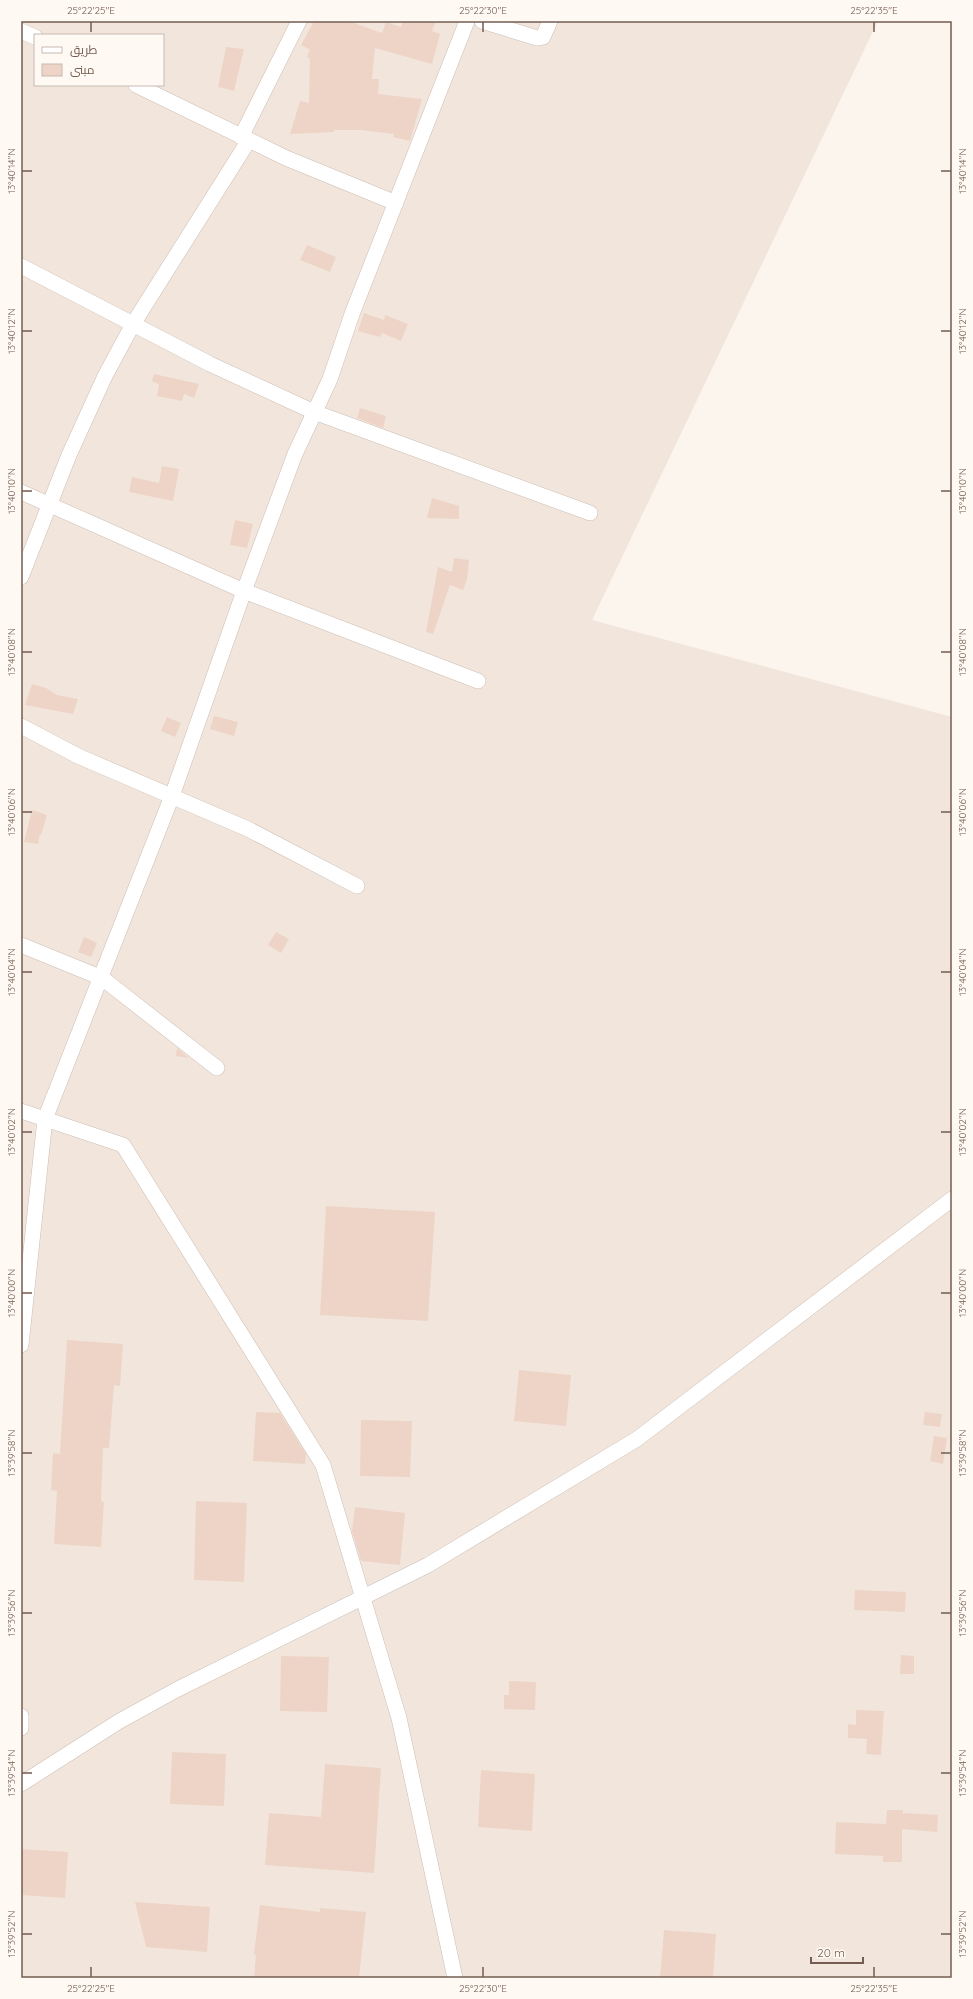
<svg xmlns="http://www.w3.org/2000/svg" width="973" height="1999" viewBox="0 0 973 1999" font-family="Quicksand,Cairo,sans-serif">
<style>
.residential{fill:#f2e6dc;fill-rule:evenodd}
.building{fill:#edd4c7}
.lines{fill:none;stroke-linecap:round;stroke-linejoin:round}
.street-casing{stroke:#cdbdb3;stroke-width:16}
.street{stroke:#fff;stroke-width:15}
.ticks{fill:none;stroke:#745c51;stroke-width:1.5}
.neatline{fill:none;stroke:#745c51;stroke-width:1.5}
.ticks-label{font-size:10px;text-anchor:middle;fill:#745c51}
</style>
<rect width="100%" height="100%" fill="#fbf5ed"/>
<path class="residential" d="M21,21H878L592,620L952,717V1978H21ZM35,35H163V85H35Z"/>
<path class="building" d="M314,21H348L382,33L386,22L401,27L403,21H436L432,31L440,34L432,64L375,48L372,79H379L378,94L422,99L410,141L393,137L394,134L361,130H334V132L290,134L300,101L309,103L310,59L307,57L310,50L301,45Z
M226,47L244,49L234,91L218,87Z
M307,245L336,257L330,272L300,260Z
M364,313L384,320L385,315L408,324L401,341L382,333L380,337L358,331Z
M154,374L199,384L194,398L184,394L182,401L157,396L159,384L152,381Z
M360,408L386,416L383,428L357,418Z
M162,466L179,469L173,501L129,492L132,477L159,483Z
M432,498L459,506V519L427,518Z
M235,520L253,524L247,548L230,545Z
M454,558L469,560L467,579L463,590L450,585L433,634L426,632L438,567L452,572Z
M32,684L46,688L57,695L78,699L73,714L25,705Z
M214,716L238,722L234,736L210,729Z
M167,717L181,723L175,737L161,731Z
M32,810L47,815L41,835L40,834L38,844L24,842Z
M276,932L289,939L281,953L268,945Z
M84,937L97,943L91,957L78,952Z
M177,1048L189,1058L176,1056Z
M326,1206L435,1212L428,1321L320,1315Z
M67,1340L123,1344L120,1386L114,1385L109,1448H103L101,1501L104,1502L101,1547L54,1544L57,1491L51,1490L53,1453L60,1454Z
M519,1370L571,1375L566,1426L514,1421Z
M256,1412L280,1413L306,1454L305,1464L253,1461Z
M925,1412L942,1414L940,1427L923,1425Z
M361,1420L412,1421L410,1477L360,1476Z
M934,1436L947,1438L943,1464L930,1461Z
M196,1501L247,1503L244,1582L194,1580Z
M355,1507L405,1513L400,1565L361,1561L352,1531Z
M855,1590L906,1592L905,1612L854,1610Z
M901,1655L914,1656V1674H900Z
M281,1656L329,1657L327,1712L280,1711Z
M509,1681L536,1682L535,1710L504,1709V1695H509Z
M856,1710L884,1711L881,1755L866,1754L867,1739L848,1738V1724L856,1725Z
M172,1752L226,1754L224,1806L170,1804Z
M325,1764L381,1768L374,1873L265,1865L269,1813L321,1817Z
M481,1770L535,1774L532,1831L478,1827Z
M887,1810H903V1813L938,1815L937,1832L902,1829V1862H883V1856L835,1854L836,1822L886,1824Z
M21,1849L68,1852L65,1898L21,1895Z
M135,1902L210,1907L207,1952L146,1947Z
M260,1905L320,1912V1908L366,1912L359,1978H254L256,1955L254,1954Z
M664,1930L716,1934L713,1978H660Z"/>
<g class="lines">
<g class="street-casing">
<path id="street" d="M482,21L537,38L543,37L550,21
M21,31L35,37
M136,85L286,158L396,203
M241,137L299,21
M21,266L210,364L314,412L590,513
M21,492L244,591L478,681
M21,577L69,455L105,376L133,324L249,140
M21,726L78,756L248,829L357,886
M21,945L102,978L217,1068
M21,1111L123,1145L323,1465L399,1718L455,1978
M21,1345L45,1119L172,796L244,591L295,454L330,379L352,314L467,21
M21,1716V1728
M21,1784L118,1722L176,1690L428,1565L637,1439L952,1199"/>
</g>
<use href="#street" class="street"/>
</g>
<path class="ticks" d="M91,22V32M483,22V32M874,22V32M22,171H32M941,171H951M22,331H32M941,331H951M22,491H32M941,491H951M22,652H32M941,652H951M22,812H32M941,812H951M22,972H32M941,972H951M22,1132H32M941,1132H951M22,1293H32M941,1293H951M22,1453H32M941,1453H951M22,1613H32M941,1613H951M22,1773H32M941,1773H951M22,1934H32M941,1934H951M91,1967V1977M483,1967V1977M874,1967V1977"/>
<rect width="973" height="1999" fill="none" stroke="#fef9f3" stroke-width="44"/>
<rect x="34" y="34" width="130" height="52" fill="#fef9f3" stroke="#c7bab2"/>
<rect x="42" y="47" width="20" height="6" fill="#ffffff" stroke="#c7bab2"/>
<text x="70" y="54" font-size="12" fill="#745c51">طريق</text>
<rect x="42" y="64" width="20" height="12" fill="#edd4c7" stroke="#c7bab2"/>
<text x="70" y="74" font-size="12" fill="#745c51">مبنى</text>
<path d="M811 1957v6h52v-6" fill="none" stroke="#745c51" stroke-width="2"/>
<text x="817" y="1957" font-size="12" fill="#745c51" stroke="#fef9f3" stroke-width="3" paint-order="stroke">20 m</text>
<rect x="22" y="22" width="929" height="1955" class="neatline"/>
<g class="ticks-label">
<text x="91" y="14">25°22'25"E</text>
<text x="483" y="14">25°22'30"E</text>
<text x="874" y="14">25°22'35"E</text>
<text transform="translate(11 171) rotate(-90)" y="4">13°40'14"N</text>
<text transform="translate(962 171) rotate(-90)" y="4">13°40'14"N</text>
<text transform="translate(11 331) rotate(-90)" y="4">13°40'12"N</text>
<text transform="translate(962 331) rotate(-90)" y="4">13°40'12"N</text>
<text transform="translate(11 491) rotate(-90)" y="4">13°40'10"N</text>
<text transform="translate(962 491) rotate(-90)" y="4">13°40'10"N</text>
<text transform="translate(11 652) rotate(-90)" y="4">13°40'08"N</text>
<text transform="translate(962 652) rotate(-90)" y="4">13°40'08"N</text>
<text transform="translate(11 812) rotate(-90)" y="4">13°40'06"N</text>
<text transform="translate(962 812) rotate(-90)" y="4">13°40'06"N</text>
<text transform="translate(11 972) rotate(-90)" y="4">13°40'04"N</text>
<text transform="translate(962 972) rotate(-90)" y="4">13°40'04"N</text>
<text transform="translate(11 1132) rotate(-90)" y="4">13°40'02"N</text>
<text transform="translate(962 1132) rotate(-90)" y="4">13°40'02"N</text>
<text transform="translate(11 1293) rotate(-90)" y="4">13°40'00"N</text>
<text transform="translate(962 1293) rotate(-90)" y="4">13°40'00"N</text>
<text transform="translate(11 1453) rotate(-90)" y="4">13°39'58"N</text>
<text transform="translate(962 1453) rotate(-90)" y="4">13°39'58"N</text>
<text transform="translate(11 1613) rotate(-90)" y="4">13°39'56"N</text>
<text transform="translate(962 1613) rotate(-90)" y="4">13°39'56"N</text>
<text transform="translate(11 1773) rotate(-90)" y="4">13°39'54"N</text>
<text transform="translate(962 1773) rotate(-90)" y="4">13°39'54"N</text>
<text transform="translate(11 1934) rotate(-90)" y="4">13°39'52"N</text>
<text transform="translate(962 1934) rotate(-90)" y="4">13°39'52"N</text>
<text x="91" y="1992">25°22'25"E</text>
<text x="483" y="1992">25°22'30"E</text>
<text x="874" y="1992">25°22'35"E</text>
</g>
</svg>
